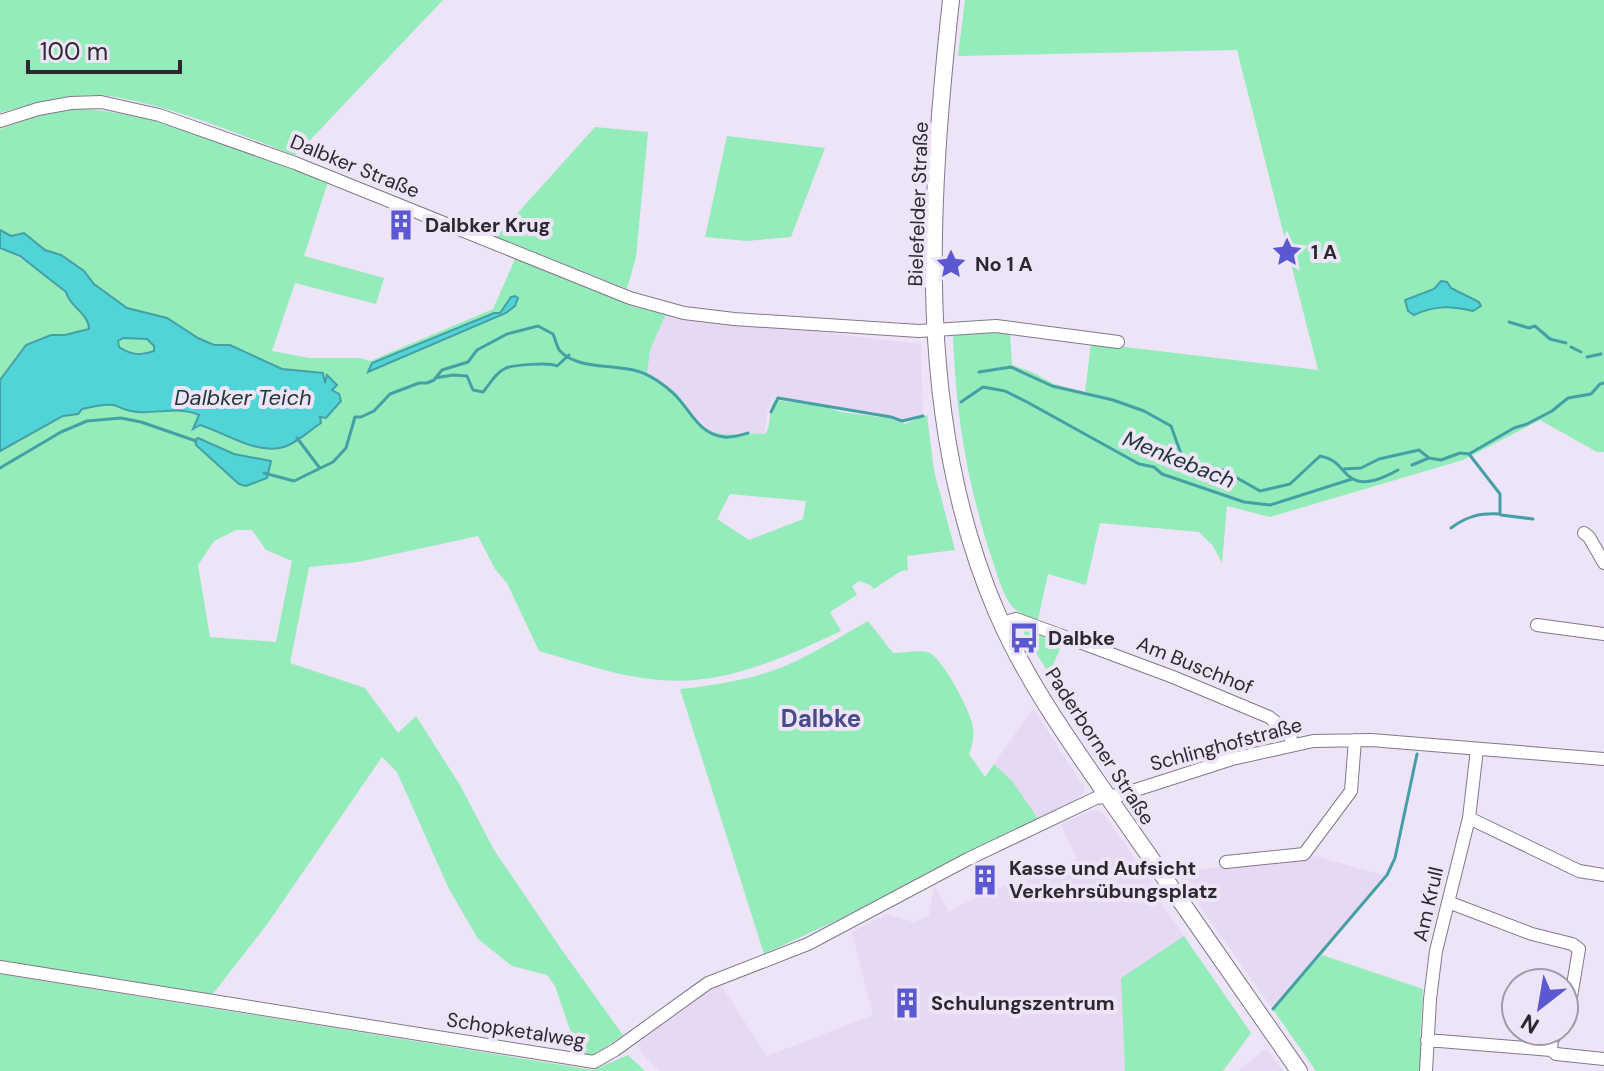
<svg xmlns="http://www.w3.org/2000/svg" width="1604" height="1071" viewBox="0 0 1604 1071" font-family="'DM Sans',sans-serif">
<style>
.built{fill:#e7d9f3}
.green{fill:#94ecba;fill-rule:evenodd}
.water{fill:#50d4d8;stroke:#45a0a6;stroke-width:2;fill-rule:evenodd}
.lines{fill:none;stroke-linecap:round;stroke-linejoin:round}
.stream{stroke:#45a0a6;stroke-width:3}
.minor-casing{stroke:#817889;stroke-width:14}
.secondary-casing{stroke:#817889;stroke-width:18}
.minor{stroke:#fff;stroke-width:12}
.secondary{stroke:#fff;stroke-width:16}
.labels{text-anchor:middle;stroke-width:8;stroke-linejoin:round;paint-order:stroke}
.street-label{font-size:20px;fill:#2c2830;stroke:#eee4f7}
.poi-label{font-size:20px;font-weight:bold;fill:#2c2830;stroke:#eee4f7;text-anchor:start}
.water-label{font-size:22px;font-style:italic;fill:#1f3536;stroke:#eee4f7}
.quarter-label{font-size:24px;font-weight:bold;fill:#474b88;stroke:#eee4f7}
</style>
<rect width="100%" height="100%" fill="#eee4f7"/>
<path class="built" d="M666,314L921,344L923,416L906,423L888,417L776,398L772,401L767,413L765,434L744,432L726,435L712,432L685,408L675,392L647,375L650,350Z
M1033,708L1084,787V792L1077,801L1039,820L1013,782L994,764Z
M1092,810L1103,813L1152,882L1149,885L1184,936L1122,978L1125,1071H659L641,1053L638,1046L641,1038L687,1003L721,985L767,1056L873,1015L852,932L887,914L913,922L929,916L934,885L949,912L981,894L1077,859L1061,824Z
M1315,856L1383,875L1322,955L1272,1008L1180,878L1192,870Z
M1266,1048L1283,1071H1238Z"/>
<path class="green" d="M0,0H443L295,156C241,134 165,104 108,96C72,92 34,103 0,113Z
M965,0H1604V452H1597L1540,420L1463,460L1270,517L1227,506L1222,563L1213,546L1199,532L1100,523L1086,585L1048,574L1038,620C1028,616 1018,614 1011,605C1001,591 996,570 990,553C966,477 956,414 953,335L991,330L1010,333L1012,365L1032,372L1054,384L1085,392L1091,343L1318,370L1237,50L958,56Z
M75,108C165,114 244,151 328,182L304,256L384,278L376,304L295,283L272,351L309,358H361L370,361L493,309L516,257L635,307L666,314L650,350L647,375C655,380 667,385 674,391C688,404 695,426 714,432C728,437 748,432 765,434C773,423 767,409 775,400L826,407L841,412L888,418L905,424L927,415L934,471L955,550L907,556L908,570L901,571L874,589L870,585L859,581L852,586L857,595L830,612L841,631C783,658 724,686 659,680C619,677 578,662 539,651L507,583L495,569L478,536L358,562L309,567L290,663L365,688L398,733L416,716L460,785L494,850L564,953L623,1035L590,1058L579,1056L555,986L547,975L512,966L478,939L448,887L397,772L382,757L268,923L212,995L0,962V451L63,416L78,414L81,409C92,407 102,404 113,405C120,405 123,409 130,410C153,411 179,406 199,415L194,426L196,429L200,425C225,433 260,458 288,445C299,440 310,430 320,423V417L326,418L335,394L332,390L337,385L325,383L303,371L282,369L230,345H214L197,338L167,318L126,308L94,284L84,271L61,255L45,250L38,243L18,233L11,236L0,230V129L44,114ZM730,494L806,501L803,519L749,540L717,519ZM236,530H252L266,550L292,561L276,642L210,637L198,565L214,541Z
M595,127L648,132L636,257L627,289L496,237Z
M727,136L825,148L791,237L746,241L705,237Z
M0,248C26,257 79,299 90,324L89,329L65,336L51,335L26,345L0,380Z
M123,338L147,339L154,346V351L129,354L119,347L118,341Z
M868,621L893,653C903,653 922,649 930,653C943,660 969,709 972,723C975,735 973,744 969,754L985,777L994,764L1013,782L1039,820L883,899L764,954L680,689C719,685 761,678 796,661C821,649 845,634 868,621Z
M1026,627L1057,641L1060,649L1049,674L1022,630Z
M1184,936L1251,1033L1223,1071H1125L1121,978Z
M1322,955L1423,989L1420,1041L1424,1043L1422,1071H1316L1272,1008Z
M0,974L593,1070L628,1055L645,1071H0Z"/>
<path class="water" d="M0,230L11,236L24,233L45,250L61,255L84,271L94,284L127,308L167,318L198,338L214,345H230L282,369L323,373L325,383L327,375L337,385L332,390L339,394L341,401L326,418L320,417L321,423C310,430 297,443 284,447C256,455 226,433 200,425L193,429L199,415C176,404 148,418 124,409C120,408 117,405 113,405C102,404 92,407 82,409L78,414L63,416L0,451V380L9,368L26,345L51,335H65L89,329C89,313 70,308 66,292L20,256L0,248ZM123,338L147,339L154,346V351C141,356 131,355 119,347L118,341Z
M1441,281L1447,282L1451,288L1479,302L1481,306L1473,311C1451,306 1435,305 1414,315L1408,311L1405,300L1434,289Z
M515,296L518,298L515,306L506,313L368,372L372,363L494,313H500L511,297Z
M198,438L234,454L271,461L267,478L246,486L239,484L196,445L195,440Z"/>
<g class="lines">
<path class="stream" d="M1509,322L1529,328L1535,326L1550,339L1566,343
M1571,347L1581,352
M1587,357L1601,354
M979,372L1011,367L1052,386L1113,400L1144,411L1171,426L1184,462L1192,468L1223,470L1260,491L1290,484L1320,456C1342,461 1339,471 1353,479C1366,487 1387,476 1398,470
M435,378L453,375L467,376L473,390L483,392C490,384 495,373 506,368C514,365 549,362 557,366L569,355
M961,402L983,387L1005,391L1027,402L1139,464L1154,467L1162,474L1244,502L1270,505L1352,479
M771,412L778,398L891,417L902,421L923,416
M297,438L319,467
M1412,465L1429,458L1441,460L1460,453L1469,454L1514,428L1527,424L1552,411L1568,398L1591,394L1600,384L1604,383
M0,468L61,432L87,421L121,418L141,422L196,441
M1344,469L1361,468L1379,459L1419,450L1429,458
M264,473L294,481L333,462L346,448L355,417H361L374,411L390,394L419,383H427L434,380L442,370L468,362L477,350L507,334L538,326L553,334C555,338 557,348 560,351C578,370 614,364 637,371C649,374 665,385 674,394C690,409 698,434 724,437C732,438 741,435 748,433
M1501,515L1533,519
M1451,528C1467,516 1480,513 1500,514V494L1469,454
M1273,1009L1387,875L1395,858L1417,754"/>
<g class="minor-casing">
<path id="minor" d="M0,121L38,109L71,103L101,102L159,115L295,163L630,298L684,313L734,319L919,331L996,326L1118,342
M1584,533L1589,537L1604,563
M1002,623L1016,619L1068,638
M1537,625L1604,634
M1071,639L1173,677L1269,717L1288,732L1293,744
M1469,818L1579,871L1604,875
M1226,862L1304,854L1351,791L1355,740
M1448,902L1532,934L1572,944L1579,949L1568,1015L1564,1021
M0,967L594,1062L615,1050L708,983L808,944L968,859L1096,798L1120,795L1232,759L1313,741L1371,740L1604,759
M1427,1040L1551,1050L1556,1054L1604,1059
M1551,1050L1552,1040L1558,1031
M1426,1071L1430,999L1436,951L1469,818L1477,749"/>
</g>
<g class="secondary-casing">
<path id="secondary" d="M951,0C929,203 914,421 997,613C1028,685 1075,749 1120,814C1179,900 1240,985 1299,1071"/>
</g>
<use href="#minor" class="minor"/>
<use href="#secondary" class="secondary"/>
</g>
<defs>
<g id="building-bare" transform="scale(2.4)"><path d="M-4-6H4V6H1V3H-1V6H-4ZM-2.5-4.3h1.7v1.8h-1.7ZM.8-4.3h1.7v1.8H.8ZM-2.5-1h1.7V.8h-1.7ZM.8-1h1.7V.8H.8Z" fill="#5b59d1" stroke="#eee4f7" stroke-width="2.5" paint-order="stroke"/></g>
<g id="sight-bare" transform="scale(2.4)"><path d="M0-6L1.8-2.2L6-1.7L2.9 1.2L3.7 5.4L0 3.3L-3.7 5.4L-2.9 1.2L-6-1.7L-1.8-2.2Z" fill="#5b59d1" stroke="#eee4f7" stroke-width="2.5" paint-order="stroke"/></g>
<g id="bus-bare" transform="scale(2.4)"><path d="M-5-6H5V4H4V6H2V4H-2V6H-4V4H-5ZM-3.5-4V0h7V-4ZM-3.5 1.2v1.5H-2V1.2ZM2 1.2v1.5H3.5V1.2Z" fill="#5b59d1" stroke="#eee4f7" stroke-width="2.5" paint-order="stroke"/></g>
</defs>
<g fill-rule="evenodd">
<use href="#building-bare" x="401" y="225"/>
<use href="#sight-bare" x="1287" y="252"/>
<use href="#sight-bare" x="951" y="264"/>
<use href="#bus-bare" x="1024" y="638"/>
<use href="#building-bare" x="985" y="880"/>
<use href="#building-bare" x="907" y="1003"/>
</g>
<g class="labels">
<g class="street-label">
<text transform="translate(355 166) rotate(22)" y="7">Dalbker Straße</text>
<text transform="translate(918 204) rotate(-88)" y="7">Bielefelder Straße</text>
<text transform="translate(1195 665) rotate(22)" y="7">Am Buschhof</text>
<text transform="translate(1226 744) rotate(-15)" y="7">Schlinghofstraße</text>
<text transform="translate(1100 746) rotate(57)" y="7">Paderborner Straße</text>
<text transform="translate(1428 904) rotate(-77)" y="7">Am Krull</text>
<text transform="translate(516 1030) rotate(9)" y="7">Schopketalweg</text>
</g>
<g class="poi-label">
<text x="425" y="232">Dalbker Krug</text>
<text x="1311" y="259">1 A</text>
<text x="975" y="271">No 1 A</text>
<text x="1048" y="645">Dalbke</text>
<text x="1009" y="875">Kasse und Aufsicht<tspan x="1009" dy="23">Verkehrsübungsplatz</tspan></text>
<text x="931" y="1010">Schulungszentrum</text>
</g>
<g class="water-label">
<text x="243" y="405">Dalbker Teich</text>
<text transform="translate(1179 459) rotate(22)" y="8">Menkebach</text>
</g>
<g class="quarter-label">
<text x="821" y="727">Dalbke</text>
</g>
</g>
<g transform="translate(1540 1007) rotate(211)"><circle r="38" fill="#eee4f7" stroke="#a099a7" stroke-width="2"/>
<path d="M0-6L14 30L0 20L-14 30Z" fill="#5b59d1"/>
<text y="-12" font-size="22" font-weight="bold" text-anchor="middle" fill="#2c2830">N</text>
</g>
<path d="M28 60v12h152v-12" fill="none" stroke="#2c2830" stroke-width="4"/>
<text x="40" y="60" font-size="24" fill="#2c2830" stroke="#eee4f7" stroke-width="6" paint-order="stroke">100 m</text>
</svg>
